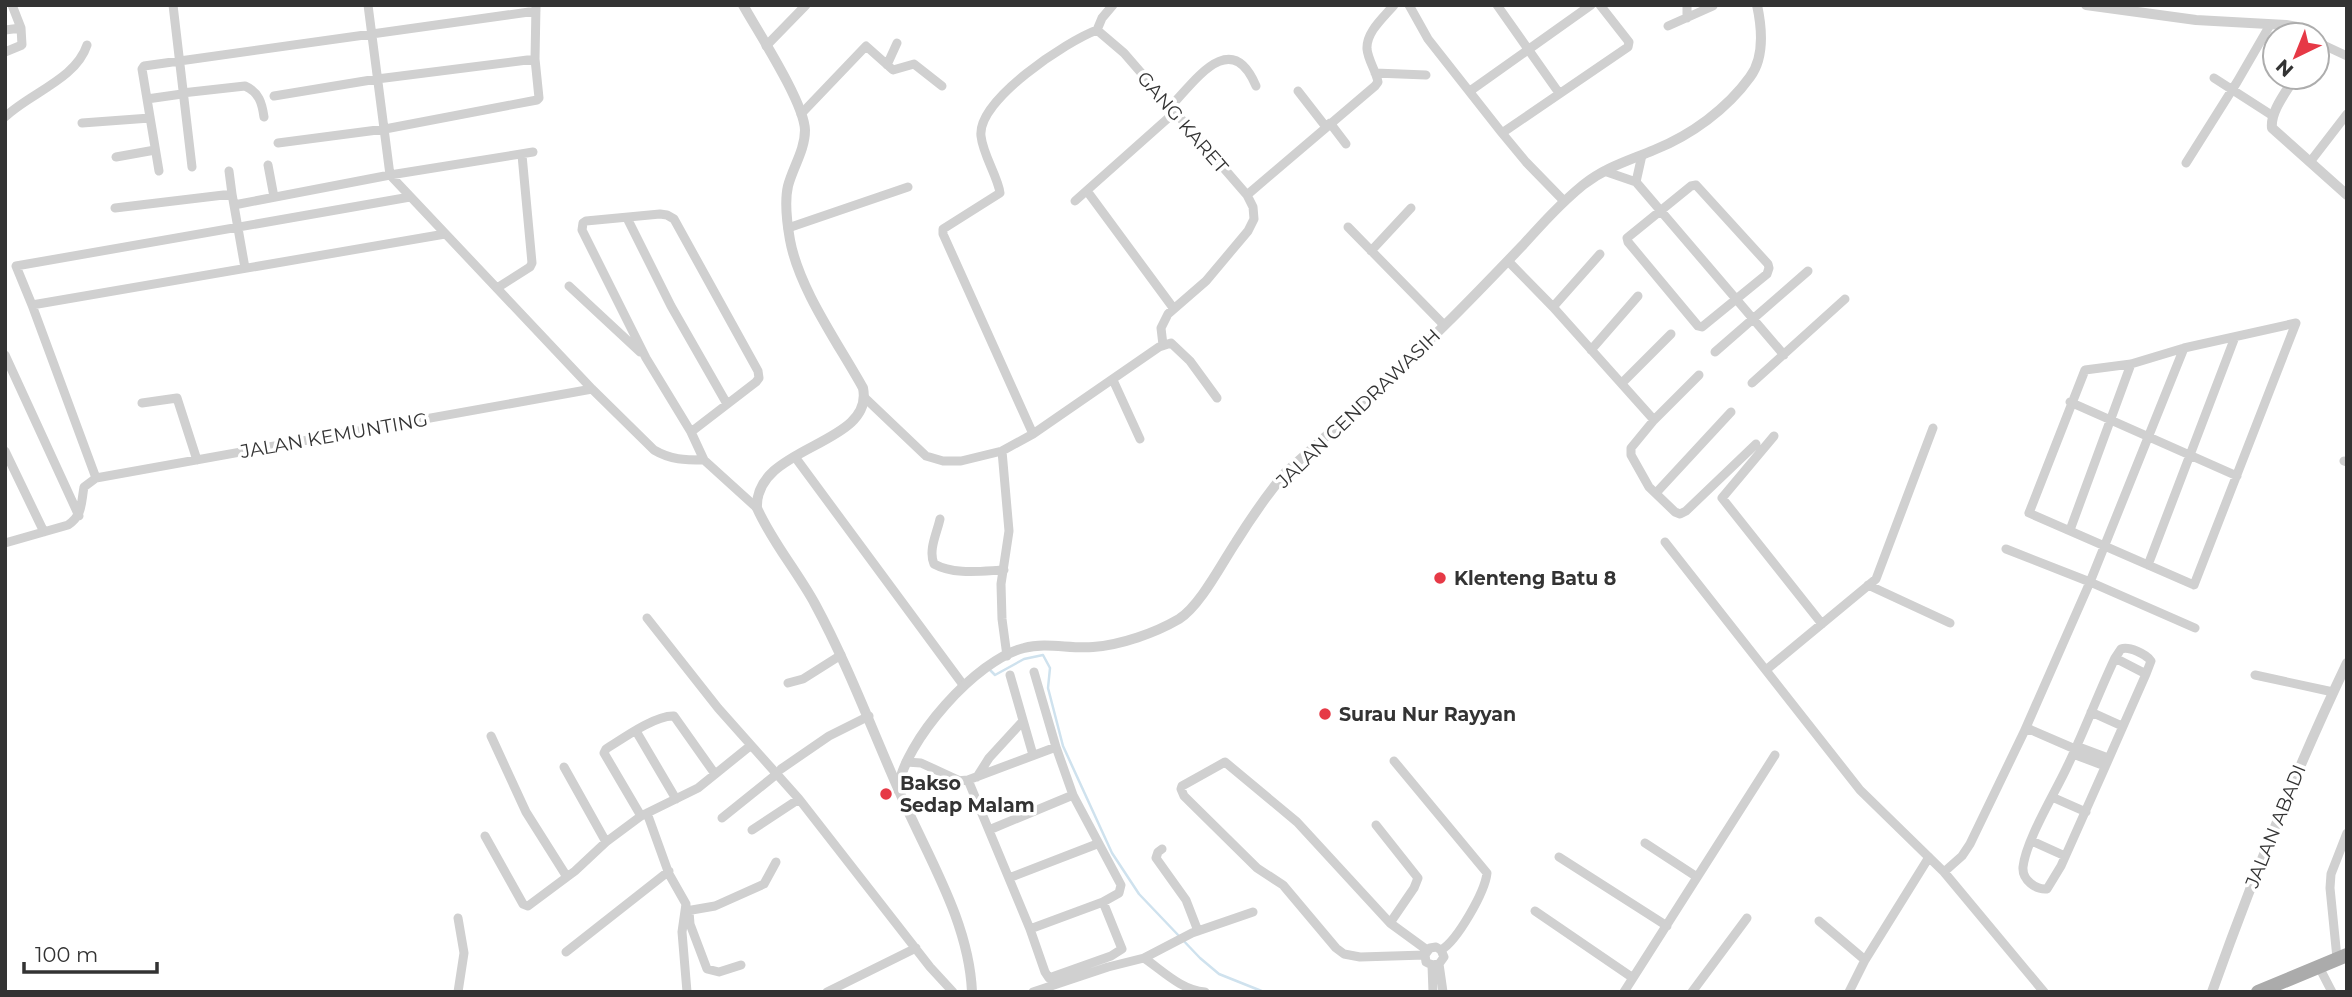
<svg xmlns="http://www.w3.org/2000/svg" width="2352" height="997" viewBox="0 0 2352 997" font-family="Montserrat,sans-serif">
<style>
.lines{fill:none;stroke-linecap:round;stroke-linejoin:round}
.stream{stroke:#cfe2ee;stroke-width:2.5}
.minor{stroke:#d0d0d0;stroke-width:9}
.tertiary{stroke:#d0d0d0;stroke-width:10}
.primary{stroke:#ababab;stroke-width:14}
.poi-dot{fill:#e63946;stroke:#fff;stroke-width:2.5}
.labels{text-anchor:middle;stroke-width:7;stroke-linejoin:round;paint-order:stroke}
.street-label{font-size:19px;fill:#333;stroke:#fff}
.poi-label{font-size:19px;font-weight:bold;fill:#333;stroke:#fff;text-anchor:start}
</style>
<rect width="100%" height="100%" fill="#fff"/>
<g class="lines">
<path class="stream" d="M990,670L995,675L1024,659L1043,655L1050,668L1048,688L1063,746L1112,853L1139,894L1200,958L1219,974L1264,992"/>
<path class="minor" d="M173,5L192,167
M368,5L390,175L592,389L654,450C671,460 685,460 704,460
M1409,5L1428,39L1502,133L1526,162L1564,201
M1497,5L1559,93
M1687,18V5
M1668,26L1713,6
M5,30L21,28L12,5
M1097,30L1102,18L1113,5
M2317,42L2347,56
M766,46L806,5
M5,52L22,45L21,28
M887,65L897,43
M1375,73L1426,75
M2214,78L2273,116
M1298,91L1326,127
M1470,91L1591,5
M182,93L245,86C259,92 262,103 264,117
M274,96L377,79L535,59
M147,99L182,94
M1171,106C1195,81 1231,27 1256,86
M801,114L866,46L893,70L914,64L942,86
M5,117C30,93 76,79 87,45
M82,123L150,118
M1330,123L1346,144
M1502,133L1628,47L1629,42L1600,5
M278,143L385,129L537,100L539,98L535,59L536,6
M116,157L155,150
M2310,162L2347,114
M2186,163L2237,82L2270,25
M268,165L274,197
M159,171L142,69L144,66L536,11
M229,171L232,194
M1604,171L1636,182L1784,355
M1636,182L1642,155
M1696,185L1768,264L1769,268L1767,274L1702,327L1698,326L1628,242L1627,238L1691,186Z
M1087,191L1174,309
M1247,195L1375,86L1378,82C1376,71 1368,60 1367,49C1366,32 1384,17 1394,5
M410,197L16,266L32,305L445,234
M1075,201L1175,112
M234,205L390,175L533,152
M115,208L232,194L245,268
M627,218L671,306L727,404
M1348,227L1444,325
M788,228L908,187
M1371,251L1411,208
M1508,261L1553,307L1654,420L1631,448V455L1649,487L1675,512L1680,514L1686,511L1756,444
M569,286L640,352
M497,288L530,267L532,263L522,155
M32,305L96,478
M1553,307L1600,254
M2296,323L2194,585L2029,513L2085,370L2131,364L2184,348Z
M1591,350L1638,296
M1715,352L1808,271
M5,355L79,516
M1113,380L1140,439
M1622,383L1671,334
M1752,383L1845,299
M864,397L926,456L943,461H961L1002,451L1033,434L1159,347L1171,343L1190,361L1217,398
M2070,402L2237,476
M142,403L177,398L197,460
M1654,420L1699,375
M691,432L756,382L759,378L758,371L674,219L667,215L660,214L586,221L583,223L582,230L646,358L691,432L704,460L757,508
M1033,434L943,234V229L1000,193C998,177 983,155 981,136C977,100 1067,41 1097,30L1124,53L1247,195L1253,207L1254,219L1248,231L1206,281L1168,314L1161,328L1163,345
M1774,436L1722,498L1822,624
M5,451L44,532
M1002,451L1009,531L1001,584L1002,619L1007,656
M795,457L964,686
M2344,461L2347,462
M1656,493L1731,412
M940,519C937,533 928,550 934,564C954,575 981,571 1004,570
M2070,530L2131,364
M1665,542L1860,790L1944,872L2044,992
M5,543L68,525C83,515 81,503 84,487L96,478L592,389
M2006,549L2090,582L2195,628
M2148,565L2235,337
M1868,585L1950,623
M647,618L718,708L799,799L930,967L953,992
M2115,658L2121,649C2129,646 2146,654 2151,661L2146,674L2102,774L2061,866L2047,889C2036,890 2022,880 2023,867C2026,840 2055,793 2067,767C2084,732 2098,694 2115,658L2146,674
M1766,670L1876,579L1933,428
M1010,675L1033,755
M2255,675L2333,692
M788,683L803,679L841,655
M2091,712L2122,726
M636,731L676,799
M2024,732L2090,582L2184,348
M491,736L526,812L567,877
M2076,746L2108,758
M2073,754L2105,766
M1394,761L1487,873C1485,892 1457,941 1441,950
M906,762L921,763L958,780
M564,767L606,842
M781,769L829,736L869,716
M977,777L989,758L1022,722
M968,780L1030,929L1045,972L1049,978L1111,956L1122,949L1103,902
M899,782H944L968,780L1056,747
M2052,797L2086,812
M647,813L669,874L686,904L682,932L687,992
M641,816L604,753L606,749C622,739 655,715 674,716L715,774
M722,818L778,773
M1376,825L1418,878L1414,888L1390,923
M752,830L799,799
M989,830L1073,795
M485,836L523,904L528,906L575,871L606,842L641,816L698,788L750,746
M2032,841L2065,856
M1645,843L1697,877
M1162,849L1158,852L1156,858L1186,900L1198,931
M1559,857L1667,926
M1944,872L1962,856L1970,844L2024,732L2029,729L2075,749
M1009,878L1097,844
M686,911L715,906L764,884L776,862
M689,911L690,924L707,969L719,972L741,965
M1535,911L1633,978
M458,918L464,953L458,992
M1819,921L1865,960
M1030,929L1103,902L1119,893L1121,885L1073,795L1056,747L1034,672
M566,952L669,871
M1425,955L1360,957L1344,954L1336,948L1283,885L1257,868L1184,796L1181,789L1182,786L1225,762L1297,822L1390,923L1427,950
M1144,958C1163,971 1181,990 1205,992
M2337,958L2330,888L2331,874L2347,833
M1439,964L1443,992
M1432,965L1439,964L1444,957L1441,950L1436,947L1430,948L1425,955L1426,962L1432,965L1433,992
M2318,965L2332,992
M827,992L916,948
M1033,992L1108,967L1144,958L1192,933L1253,912
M1624,992L1775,755
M1692,992L1747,918
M1849,992L1865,960L1929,857"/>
<path class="tertiary" d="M743,5C758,32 804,102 805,130C805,150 793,167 788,186C784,203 787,223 790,240C799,289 838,343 863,388C875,446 754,445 757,508C772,542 797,571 815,604C848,665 872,730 900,793C927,856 969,921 972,992
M2086,5L2196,20L2286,25L2297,27L2307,35
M2295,77C2287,91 2270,111 2272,128L2347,195
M898,790C903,742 977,659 1024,648C1046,642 1070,649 1093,647C1121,645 1155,633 1179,619C1200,606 1222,563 1236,542C1251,518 1267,495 1285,473C1342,422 1399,371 1453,317C1476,294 1500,269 1523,245C1542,224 1561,203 1583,185C1606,167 1628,161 1654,150C1691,135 1727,109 1750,77C1765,57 1762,28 1757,5
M2212,992C2252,880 2296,770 2347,663"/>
<path class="primary" d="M2258,992L2347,955"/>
</g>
<g class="poi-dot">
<circle cx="1440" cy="578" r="7"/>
<circle cx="1325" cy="714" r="7"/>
<circle cx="886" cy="794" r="7"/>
</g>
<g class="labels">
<g class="street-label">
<text transform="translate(1183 122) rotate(49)" y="7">GANG KARET</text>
<text transform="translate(1358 408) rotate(-44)" y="7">JALAN CENDRAWASIH</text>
<text transform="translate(334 435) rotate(-10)" y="7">JALAN KEMUNTING</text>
<text transform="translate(2275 826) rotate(-68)" y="7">JALAN ABADI</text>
</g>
<g class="poi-label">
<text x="1454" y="585">Klenteng Batu 8</text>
<text x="1339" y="721">Surau Nur Rayyan</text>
<text x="900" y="790">Bakso<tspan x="900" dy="22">Sedap Malam</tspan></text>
</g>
</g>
<rect width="2352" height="997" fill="none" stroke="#333333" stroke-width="14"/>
<g transform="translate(2296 56) rotate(223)"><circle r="33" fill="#ffffff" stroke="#adadad" stroke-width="2"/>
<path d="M0-5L12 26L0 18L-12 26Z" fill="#e63946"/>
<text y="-10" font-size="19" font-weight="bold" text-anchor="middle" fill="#333333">N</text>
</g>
<path d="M24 962v10h133v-10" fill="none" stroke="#333333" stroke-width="3.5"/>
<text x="35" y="962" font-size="21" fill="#333333" stroke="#ffffff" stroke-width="5" paint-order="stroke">100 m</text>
</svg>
